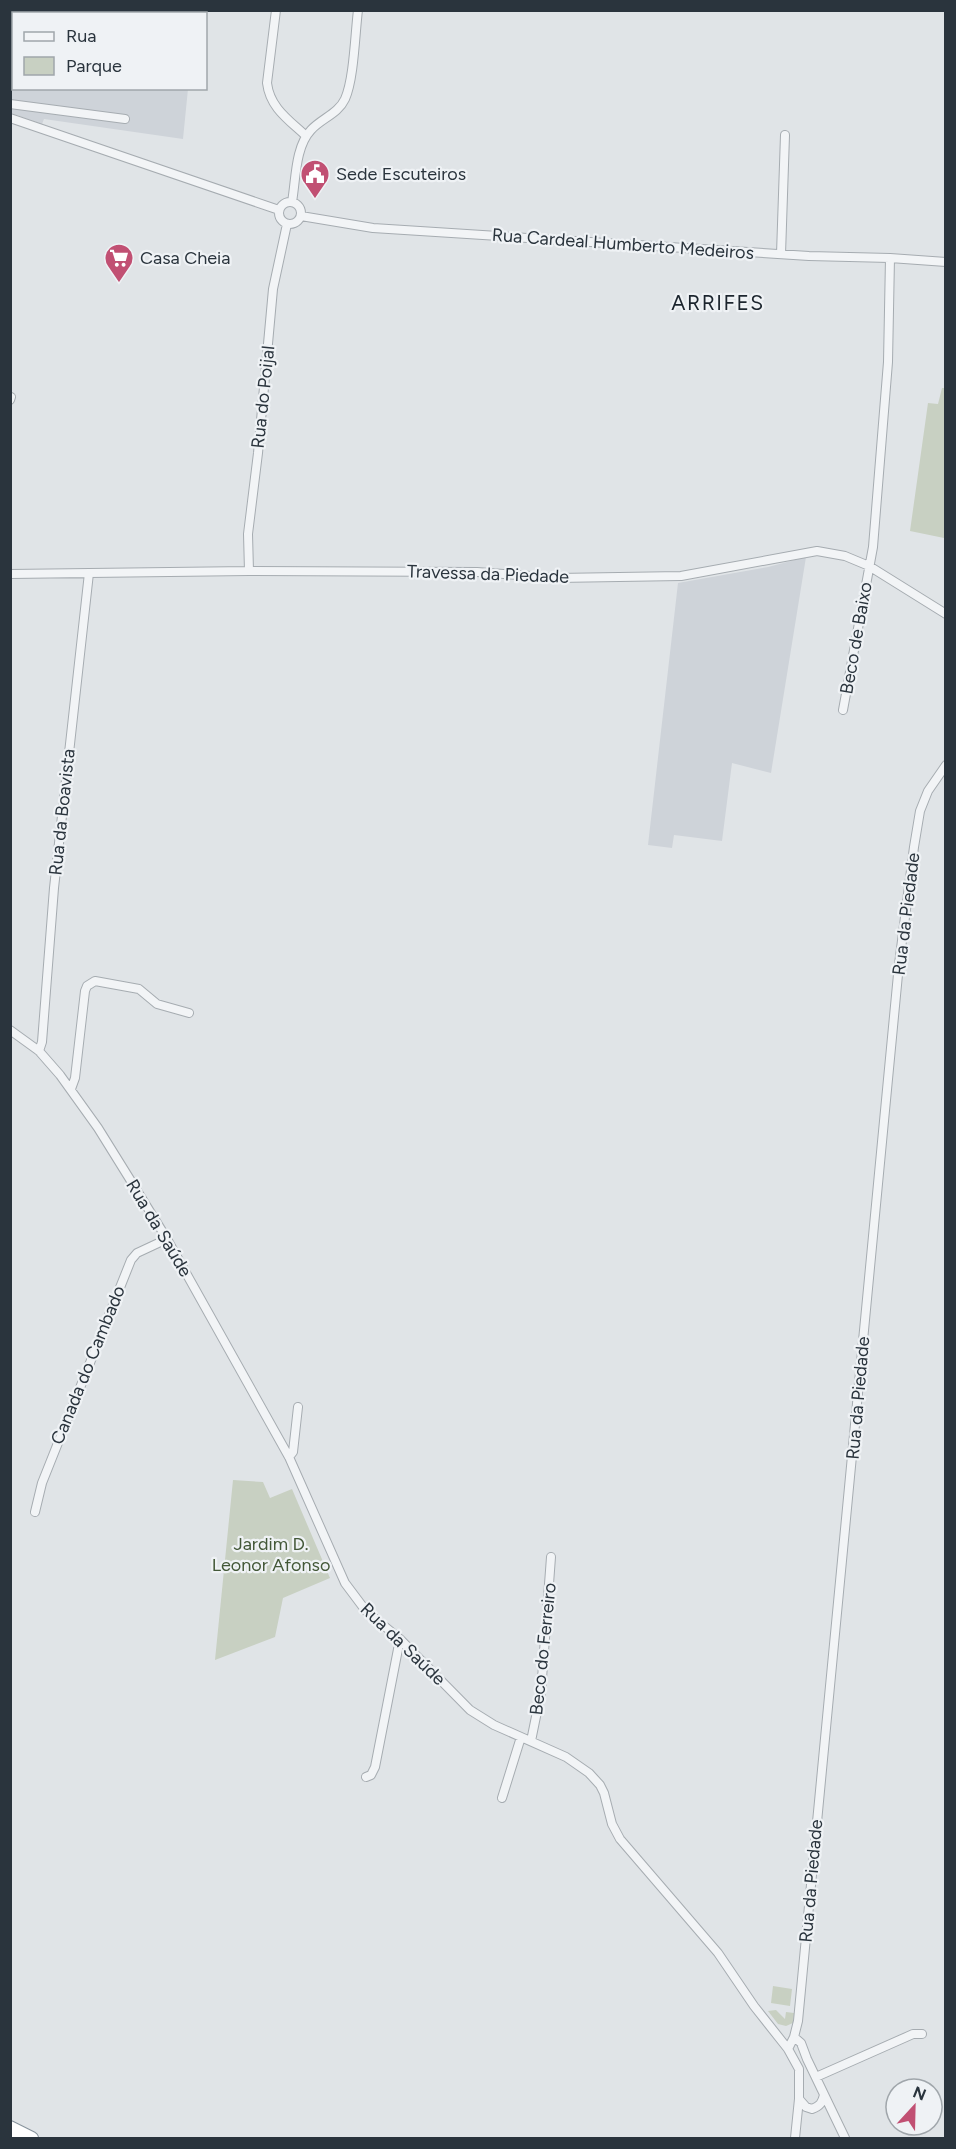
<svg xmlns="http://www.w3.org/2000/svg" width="956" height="2149" viewBox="0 0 956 2149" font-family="Figtree,sans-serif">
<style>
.built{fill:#ced3d9}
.green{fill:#c8d0c2}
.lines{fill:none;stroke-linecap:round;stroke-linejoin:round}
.minor-casing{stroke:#a6acb1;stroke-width:10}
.highway-casing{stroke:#88949d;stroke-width:14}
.minor{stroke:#f2f4f6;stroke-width:8}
.highway{stroke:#fff;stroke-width:12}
.labels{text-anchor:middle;stroke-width:4.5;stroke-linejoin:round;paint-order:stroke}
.poi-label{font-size:18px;fill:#2a343d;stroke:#eff2f5;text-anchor:start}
.street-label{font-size:18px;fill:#2a343d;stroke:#eff2f5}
.park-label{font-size:18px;fill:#435838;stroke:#eff2f5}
.quarter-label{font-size:21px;letter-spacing:1.5px;fill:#1c252e;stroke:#eff2f5}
</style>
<rect width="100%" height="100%" fill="#e0e4e7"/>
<path class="built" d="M10,11H165V14H14V88L188,89L183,139L44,119L42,124L11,113Z
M806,557L771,773L732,763L722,841L674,835L672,848L648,845L678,583L768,567Z"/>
<path class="green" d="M942,388H946L944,538L910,531L928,403L938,404Z
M233,1480L263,1482L270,1498L292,1489L330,1578L283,1598L275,1637L215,1660Z
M773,1986L792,1989L790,2006L771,2003Z
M776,2010L785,2019L786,2012L794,2013L793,2023L786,2026L778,2024L768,2011Z"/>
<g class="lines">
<g class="minor-casing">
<path id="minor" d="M276,10L267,83C270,108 289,120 306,136
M10,104L125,119
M10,118L279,210
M279 213a11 11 0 1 1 22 0a11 11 0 1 1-22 0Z
M292,202C296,179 295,147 311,130C322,118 338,114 345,99C354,79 355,34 358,10
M301,216L373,228L809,256L890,258L946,262
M781,254L785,135
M10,400L11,397
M249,571L248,534L258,453L273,289L287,224
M10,574L249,571L477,572L557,578L681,576L817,551L845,556L869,566L946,614
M843,710L873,547L888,362L890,258
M10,1030L39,1051L60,1075L98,1128L167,1239L289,1457L345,1583L366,1611L400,1639L470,1710L494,1725L566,1757L589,1773L600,1785L604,1793L612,1824L620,1839L718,1953L754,2006L788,2049L799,2069V2099L806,2107L812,2109C820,2106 822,2103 824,2095
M39,1051L42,1042L54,888L89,573
M71,1089L75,1078L85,991L87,986L95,981L139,989L157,1004L189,1013
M289,1457L293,1452L298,1407
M35,1512L42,1483L131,1260L137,1253L167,1239
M531,1741L541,1692L551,1557
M366,1777L371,1775L375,1767L400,1639
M502,1798L521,1737
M794,2037L801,2043L807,2059L845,2138
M788,2049L794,2037L798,2021L899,964L914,847L920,811L928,791L946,765
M816,2077L913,2034H922
M795,2138L799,2099"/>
</g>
<g class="highway-casing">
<path id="highway" d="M10,2127L32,2138
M10,2138H12"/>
</g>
<use href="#minor" class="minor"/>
<use href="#highway" class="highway"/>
</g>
<defs>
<g id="civic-pin" transform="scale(1.5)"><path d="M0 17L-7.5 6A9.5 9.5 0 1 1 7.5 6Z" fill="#c15073" stroke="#eff2f5"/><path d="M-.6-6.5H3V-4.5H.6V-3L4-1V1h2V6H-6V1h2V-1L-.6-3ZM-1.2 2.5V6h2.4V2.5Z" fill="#fff"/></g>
<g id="supermarket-pin" transform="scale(1.5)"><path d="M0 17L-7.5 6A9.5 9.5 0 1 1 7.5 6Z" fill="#c15073" stroke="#eff2f5"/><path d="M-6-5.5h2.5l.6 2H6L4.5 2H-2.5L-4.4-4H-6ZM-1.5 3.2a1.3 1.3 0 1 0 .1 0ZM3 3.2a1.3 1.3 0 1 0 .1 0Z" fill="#fff"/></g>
</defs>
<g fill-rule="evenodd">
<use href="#civic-pin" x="315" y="174"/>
<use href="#supermarket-pin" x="119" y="258"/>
</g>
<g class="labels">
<g class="poi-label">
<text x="336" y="180">Sede Escuteiros</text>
<text x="140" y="264">Casa Cheia</text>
</g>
<g class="street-label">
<text transform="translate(623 244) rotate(4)" y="6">Rua Cardeal Humberto Medeiros</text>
<text transform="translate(263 397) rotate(-84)" y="6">Rua do Poijal</text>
<text transform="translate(488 574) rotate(2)" y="6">Travessa da Piedade</text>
<text transform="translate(856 638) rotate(-80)" y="6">Beco de Baixo</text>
<text transform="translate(62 812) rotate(-84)" y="6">Rua da Boavista</text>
<text transform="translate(906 914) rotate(-83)" y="6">Rua da Piedade</text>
<text transform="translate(159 1228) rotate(59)" y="6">Rua da Saúde</text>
<text transform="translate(88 1365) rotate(-68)" y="6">Canada do Cambado</text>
<text transform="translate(858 1398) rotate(-85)" y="6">Rua da Piedade</text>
<text transform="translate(403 1644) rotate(44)" y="6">Rua da Saúde</text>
<text transform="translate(543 1649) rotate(-84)" y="6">Beco do Ferreiro</text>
<text transform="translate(811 1881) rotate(-85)" y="6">Rua da Piedade</text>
</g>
<g class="park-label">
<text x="271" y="1550">Jardim D.<tspan x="271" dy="21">Leonor Afonso</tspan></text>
</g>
<g class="quarter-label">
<text x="718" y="310">ARRIFES</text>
</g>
</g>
<rect width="956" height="2149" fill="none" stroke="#2a343d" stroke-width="24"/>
<rect x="12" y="12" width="195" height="78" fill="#eff2f5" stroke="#a0a6ab" stroke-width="1.5"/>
<rect x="24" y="32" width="30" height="9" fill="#f2f4f6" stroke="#a0a6ab" stroke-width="1.5"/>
<text x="66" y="42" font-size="18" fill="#2a343d">Rua</text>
<rect x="24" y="57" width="30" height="18" fill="#c8d0c2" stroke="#a0a6ab" stroke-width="1.5"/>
<text x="66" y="72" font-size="18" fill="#2a343d">Parque</text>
<g transform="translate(914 2107) rotate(22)"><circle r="28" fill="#eff2f5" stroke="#a0a6ab" stroke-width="1.5"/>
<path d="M0-4.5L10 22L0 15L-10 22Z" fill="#c15073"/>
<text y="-9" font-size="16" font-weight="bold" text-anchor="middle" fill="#2a343d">N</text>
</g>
</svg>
